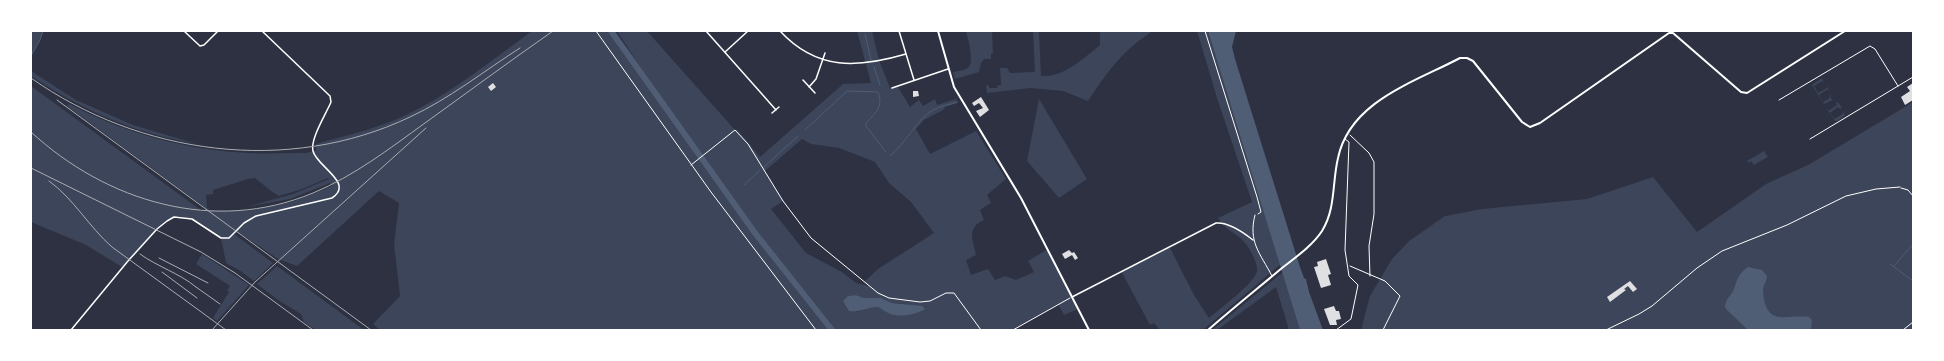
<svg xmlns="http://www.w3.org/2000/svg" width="1944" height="361" viewBox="0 0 1944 361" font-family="'Alegreya Sans',sans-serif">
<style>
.green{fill:#3c4559;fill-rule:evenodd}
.water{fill:#4f5d75}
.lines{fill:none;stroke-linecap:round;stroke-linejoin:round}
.stream{stroke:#4f5d75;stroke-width:1}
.river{stroke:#4f5d75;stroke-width:6}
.building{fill:#e0e0e3}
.path{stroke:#fff;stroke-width:1}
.service{stroke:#fff;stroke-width:1}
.minor{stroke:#fff;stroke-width:1.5}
.tertiary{stroke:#fff;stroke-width:2}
.tram{stroke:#abadb3;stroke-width:1}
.rail{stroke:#abadb3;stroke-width:1}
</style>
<rect width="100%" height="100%" fill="#2d3142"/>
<path class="green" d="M31,31H43L40,40L31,56Z
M532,31H608L677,124L617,31H647L735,130L737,129L760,157L843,84L871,83L857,31H872L879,60L890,88L898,87L910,107L919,100L923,106L935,99L937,105L956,99L958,103L944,107L945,109L924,120L916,129L930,154L976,131L1006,179L987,195L991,203L980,210L984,220C966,228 973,240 976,255L966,260L971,275L988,269L995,280L1005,276L1016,280L1034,272L1028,261L1048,249L1078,309L1064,315L1058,304L1013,330H380L373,324L400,296L394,244L399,203L379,191L297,266L278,259L238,232L234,234L273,263L254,281L239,270L226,263L221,238C204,226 187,210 166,220L122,267L86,245L31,222V86L202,211H242L258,209L291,202L332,186L330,183L290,199L246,207L293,194L329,179L328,178L302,189L279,196L271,191L255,178L248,179L213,190V194L206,195L207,208H211L207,209L67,106L69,104C124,133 186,150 249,153C268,154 288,153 307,153L316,150V144C347,135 380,128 408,114C453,92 492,60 532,31ZM802,139L811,144L839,148L875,162L889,183L911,202L934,233L878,269L864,282L869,286L856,283L842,272L806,253L771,209L783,201L765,171ZM691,165H692L756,251ZM856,295L864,298H881L892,303L907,304L891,314L884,311L880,307L872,306L857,312L848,296Z
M966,31H992L993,53L991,54V59H984L981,63L979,72L955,79L953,72C958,71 966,70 969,67C974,60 968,39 966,31Z
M1033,31H1039L1041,76C1063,78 1084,58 1100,45V31H1153C1122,51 1108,71 1088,101L1063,91L1031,88L987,93L986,86L989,85V88H997L998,85H1001L1000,68H1007L1010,73L1035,72Z
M1197,31H1208L1281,264L1203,330H1160L1154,323L1150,325L1121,271L1169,246L1194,295L1209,318C1218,310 1256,282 1257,271C1258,263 1250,249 1245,243C1237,233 1226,231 1218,218L1252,202L1217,98Z
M31,71L76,100L133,125L197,144C134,133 84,111 31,76Z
M1822,78L1824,83L1822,81L1814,86L1818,93L1827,88L1826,85L1830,91L1828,89L1819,95L1823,102L1830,98L1829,96L1832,94L1830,96L1832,100L1835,99L1824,104L1828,111L1837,105L1836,103L1838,102L1842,108L1840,109L1838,107L1830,113L1834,119L1843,114L1842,111L1845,115L1837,121L1834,120L1812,85Z
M1039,99L1087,179L1059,198L1027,161Z
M1913,102V330H1361L1370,296L1392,259L1409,241L1445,216L1482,209L1587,199L1653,177L1697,232L1766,184L1808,165Z
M1764,151L1768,157L1754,165L1751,161L1748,163L1747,161Z
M202,254L249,285L217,321L213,318L229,292L227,290L230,286L196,264Z
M277,266L364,330H315L304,322L301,314L278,300L257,284Z
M1283,272L1300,330H1289L1276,287L1217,330H1212Z"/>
<path class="water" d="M1208,31H1236L1232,47L1235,59L1300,267L1304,278L1306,279L1309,292L1323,330H1300Z
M1748,267L1762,270L1767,276C1767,281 1763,285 1763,291C1766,328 1785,314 1809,317L1812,320L1811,330H1748L1727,310L1725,307C1725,299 1731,296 1734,289C1737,279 1739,273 1748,267Z
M856,295L864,298H881L892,303L922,306L925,309C911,317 891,319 879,307C868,306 860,313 849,311L843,301L848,296Z"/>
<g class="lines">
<path class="stream" d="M865,34L871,60
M31,56L40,40L43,31
M874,67L880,85
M805,130L847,91L878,92C884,106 875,114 866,123V126L886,152
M890,156C905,144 918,118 933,110C940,106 949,105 957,102
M764,167L798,136
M744,185L760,170
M1890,264L1913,281
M1894,266L1913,244"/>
<path class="river" d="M611,31L755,233L832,330"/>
</g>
<path class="building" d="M493,83L496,87L491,91L488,87Z
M1913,83V100L1905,105L1901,97L1910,91L1907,87Z
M913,91H918L919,96L913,97Z
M981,97L989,110L980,117L976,111L983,108L979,103L974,106L972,103Z
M1069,250L1072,253L1074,252L1078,258L1075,260L1072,255L1065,259L1062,254Z
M1326,259L1331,274L1328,275L1331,285L1321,288L1314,267L1318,266L1317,262Z
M1630,281L1637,289L1633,292L1628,286L1624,289L1626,290L1610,302L1607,297Z
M1334,306L1336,311H1339L1341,319L1336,320L1337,325H1330L1324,309Z"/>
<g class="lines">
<path class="path" d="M596,31L711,192L816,330
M1205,31L1257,197L1261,212L1258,214
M1350,135L1369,153L1374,162V214L1369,246L1370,276
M691,165L735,130L748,144L783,201L811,238L878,293L889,298L920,302L930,301L946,293H954L981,330
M1901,188L1908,190L1913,196
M1350,266L1385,281L1400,296L1383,330
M1013,330L1070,298"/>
<path class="service" d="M1779,100L1870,46L1875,49L1898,86
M1810,139L1913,77
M1255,215C1248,242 1260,253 1272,276
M1336,330L1351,319L1358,285L1349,276L1345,250L1349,142L1345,139
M1606,330L1639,314L1652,306L1697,268L1722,251L1787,225L1846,196L1876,189L1900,187
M1903,330L1913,322"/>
<path class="minor" d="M184,31L200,46L204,45L218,31
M706,31L776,110
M780,31C817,71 858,68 906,54
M899,31L914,80
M725,52L748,31
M803,80L815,93
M809,87L816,79L825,53
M892,88L948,69
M772,113L779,107
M1072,297L1216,223C1228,222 1243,232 1253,240
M71,330L128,261L157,229L167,221L174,217L192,219L221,238H229L244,223L256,216L332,198C355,183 316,166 313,151C310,139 326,114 331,102L330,96L262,31"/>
<path class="tertiary" d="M938,31L954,87L1021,198L1089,330
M1208,330C1232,309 1257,289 1282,268C1296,257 1312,246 1322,231C1336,208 1332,183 1338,158C1350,101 1415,82 1460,58H1467L1473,61L1522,122L1530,127L1540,123L1669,33H1673L1741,92L1747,93L1845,31"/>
<path class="tram" d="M159,258L208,283
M196,287L220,304"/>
<path class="rail" d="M31,78C140,155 288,175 410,117C449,99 484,71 520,48
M57,100L371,330
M31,132C107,202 214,234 313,193C354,176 389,149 425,123C468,92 510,61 553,31
M31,168L201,252L235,273L313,330
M49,181C74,199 89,227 112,247L226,330
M140,254C158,267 179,273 196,287
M162,272L197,298
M212,330L255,282L426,128"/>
</g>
<rect width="1944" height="361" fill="none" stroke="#ffffff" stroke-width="64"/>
</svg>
